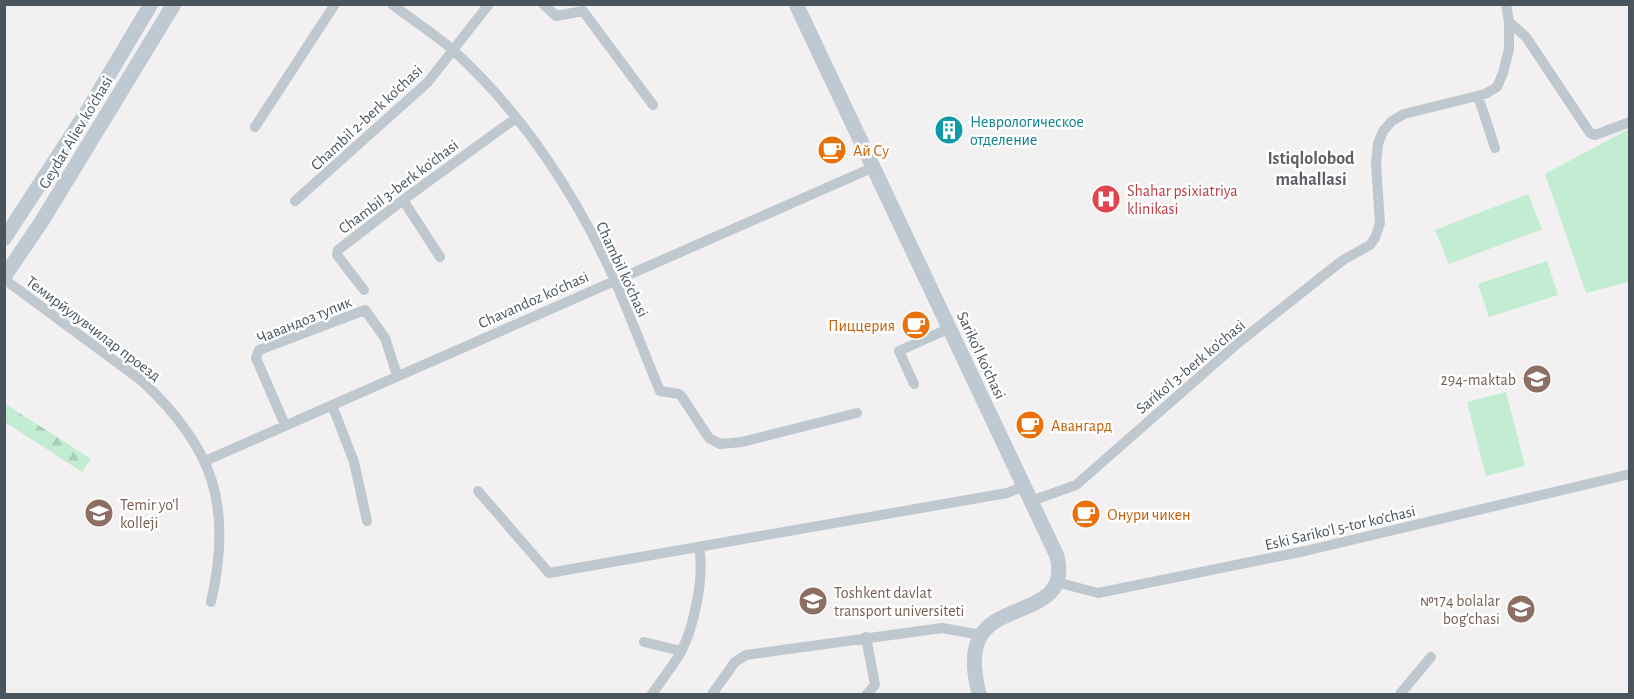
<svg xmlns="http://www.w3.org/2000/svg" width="1634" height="699" viewBox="0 0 1634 699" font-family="'Alegreya Sans',sans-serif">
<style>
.grass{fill:#c2edd2}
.forest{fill:url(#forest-firs)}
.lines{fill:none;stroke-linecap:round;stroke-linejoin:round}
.minor{stroke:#bfc8ce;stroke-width:10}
.secondary{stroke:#bfc9d2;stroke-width:15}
.labels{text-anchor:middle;stroke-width:5;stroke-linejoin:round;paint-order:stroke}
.street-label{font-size:16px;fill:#49545d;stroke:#fff}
.culture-label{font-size:16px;fill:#0d838f;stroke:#fff;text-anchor:start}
.food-label{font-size:16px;fill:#c56008;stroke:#fff;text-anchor:start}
.health-label{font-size:16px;fill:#be3a42;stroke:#fff;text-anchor:start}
.education-label{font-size:16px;fill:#785e54;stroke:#fff;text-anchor:end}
.neighbourhood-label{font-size:18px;font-weight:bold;fill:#5d6165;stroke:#fff}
</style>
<defs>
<pattern id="forest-firs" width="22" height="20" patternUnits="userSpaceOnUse" patternTransform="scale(1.5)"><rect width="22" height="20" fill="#c2edd2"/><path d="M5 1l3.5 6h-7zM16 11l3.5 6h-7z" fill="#a8cdb7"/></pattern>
</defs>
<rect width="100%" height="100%" fill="#f2f0f0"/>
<path class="grass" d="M1629,129V282L1586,293L1545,174Z
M1528,194L1542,229L1449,264L1435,230Z
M1547,261L1558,295L1489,317L1478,284Z
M1506,392L1525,466L1486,476L1467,402Z"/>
<path class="forest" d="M4,403L91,459L82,472L5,422Z"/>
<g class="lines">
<path class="minor" d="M392,4C412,20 435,34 454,51C523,114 577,196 615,281C631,318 645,355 660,391L679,394L682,397L709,438L720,444L742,442L857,413
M543,4L556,16L583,11L653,105
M1509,22L1526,37L1590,133L1595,135L1630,122
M1478,96L1495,148
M255,127L335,4
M403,200L440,257
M295,201L428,82L489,4
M4,279L142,381C214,448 233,506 211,602
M364,290L337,255L338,250L403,200L516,118
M914,384L899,351L950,328
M332,405L354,462L367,521
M285,425L256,358L259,350L365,310L385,338L397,375
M205,461L874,167
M478,491L549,573L1007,493L1024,486
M1031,501L1076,485L1238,343L1343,260L1370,245L1375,238L1380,223L1376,164L1378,144L1383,131L1392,121L1404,114L1485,94L1497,87L1503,73L1509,49V22L1506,4
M1056,582L1098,593L1305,551L1630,474
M866,637L875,685L867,694
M644,642L681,651
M652,694C662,680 672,667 681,652C694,627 705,575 699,548
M712,694L735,662L746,655L942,628L981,635
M1400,694L1431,657"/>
<path class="secondary" d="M796,4L1057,556C1072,615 996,601 979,639C971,656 975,677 979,694
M4,239L88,110L151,4
M4,277L42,221L174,4"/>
</g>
<defs>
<g id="building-disc" transform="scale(1.5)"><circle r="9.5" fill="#0f9aa8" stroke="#fff"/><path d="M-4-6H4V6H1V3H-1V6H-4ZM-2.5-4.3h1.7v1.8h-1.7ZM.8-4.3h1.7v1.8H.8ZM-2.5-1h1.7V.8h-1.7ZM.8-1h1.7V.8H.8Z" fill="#fff"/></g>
<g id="cafe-disc" transform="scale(1.5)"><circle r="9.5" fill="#e8710a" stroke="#fff"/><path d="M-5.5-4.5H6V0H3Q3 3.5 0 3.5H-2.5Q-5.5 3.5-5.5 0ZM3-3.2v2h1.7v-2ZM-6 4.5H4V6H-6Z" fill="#fff"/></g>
<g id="hospital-disc" transform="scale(1.5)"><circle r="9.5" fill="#e0444e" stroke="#fff"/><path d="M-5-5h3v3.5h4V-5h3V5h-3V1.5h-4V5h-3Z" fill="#fff"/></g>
<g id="school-disc" transform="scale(1.5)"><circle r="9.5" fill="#8d6e63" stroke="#fff"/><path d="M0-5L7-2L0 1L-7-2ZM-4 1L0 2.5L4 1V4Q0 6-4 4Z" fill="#fff"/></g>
<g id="university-disc" transform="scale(1.5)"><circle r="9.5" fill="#8d6e63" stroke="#fff"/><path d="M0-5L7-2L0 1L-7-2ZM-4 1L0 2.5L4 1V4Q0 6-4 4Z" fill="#fff"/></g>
</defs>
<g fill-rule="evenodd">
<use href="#building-disc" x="949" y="130"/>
<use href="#cafe-disc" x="832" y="150"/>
<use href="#hospital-disc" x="1106" y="199"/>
<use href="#cafe-disc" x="916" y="325"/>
<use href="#school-disc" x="1537" y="379"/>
<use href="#cafe-disc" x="1030" y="425"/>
<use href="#university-disc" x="99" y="513"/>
<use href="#cafe-disc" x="1086" y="514"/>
<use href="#university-disc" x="813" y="601"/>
<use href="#school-disc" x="1521" y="609"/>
</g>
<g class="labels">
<g class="street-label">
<text transform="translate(366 117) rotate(-43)" y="6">Chambil 2-berk ko'chasi</text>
<text transform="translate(75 132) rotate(-59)" y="6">Geydar Aliev ko'chasi</text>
<text transform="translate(398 186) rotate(-37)" y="6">Chambil 3-berk ko'chasi</text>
<text transform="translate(623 269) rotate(65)" y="6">Chambil ko'chasi</text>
<text transform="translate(533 299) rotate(-24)" y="6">Chavandoz ko'chasi</text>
<text transform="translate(304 319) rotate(-22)" y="6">Чавандоз тупик</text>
<text transform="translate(94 328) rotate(37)" y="6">Темирйулувчилар проезд</text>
<text transform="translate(982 355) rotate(65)" y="6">Sariko'l ko'chasi</text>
<text transform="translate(1190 366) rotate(-40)" y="6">Sariko'l 3-berk ko'chasi</text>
<text transform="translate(1340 527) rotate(-13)" y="6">Eski Sariko'l 5-tor ko'chasi</text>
</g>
<g class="culture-label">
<text x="970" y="127">Неврологическое<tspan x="970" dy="18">отделение</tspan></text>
</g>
<g class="food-label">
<text x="853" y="156">Ай Су</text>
<text x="895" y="331" text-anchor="end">Пиццерия</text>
<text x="1051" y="431">Авангард</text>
<text x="1107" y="520">Онури чикен</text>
</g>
<g class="health-label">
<text x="1127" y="196">Shahar psixiatriya<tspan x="1127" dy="18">klinikasi</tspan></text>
</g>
<g class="education-label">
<text x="1516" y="385">294-maktab</text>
<text x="120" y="510" text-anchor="start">Temir yo'l<tspan x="120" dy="18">kolleji</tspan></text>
<text x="834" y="598" text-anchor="start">Toshkent davlat<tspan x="834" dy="18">transport universiteti</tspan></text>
<text x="1500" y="606">№174 bolalar<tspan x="1500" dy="18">bog'chasi</tspan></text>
</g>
<g class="neighbourhood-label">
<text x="1311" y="164">Istiqlolobod<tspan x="1311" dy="21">mahallasi</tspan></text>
</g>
</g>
<rect width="1634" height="699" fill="none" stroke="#49545d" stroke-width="12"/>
</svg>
